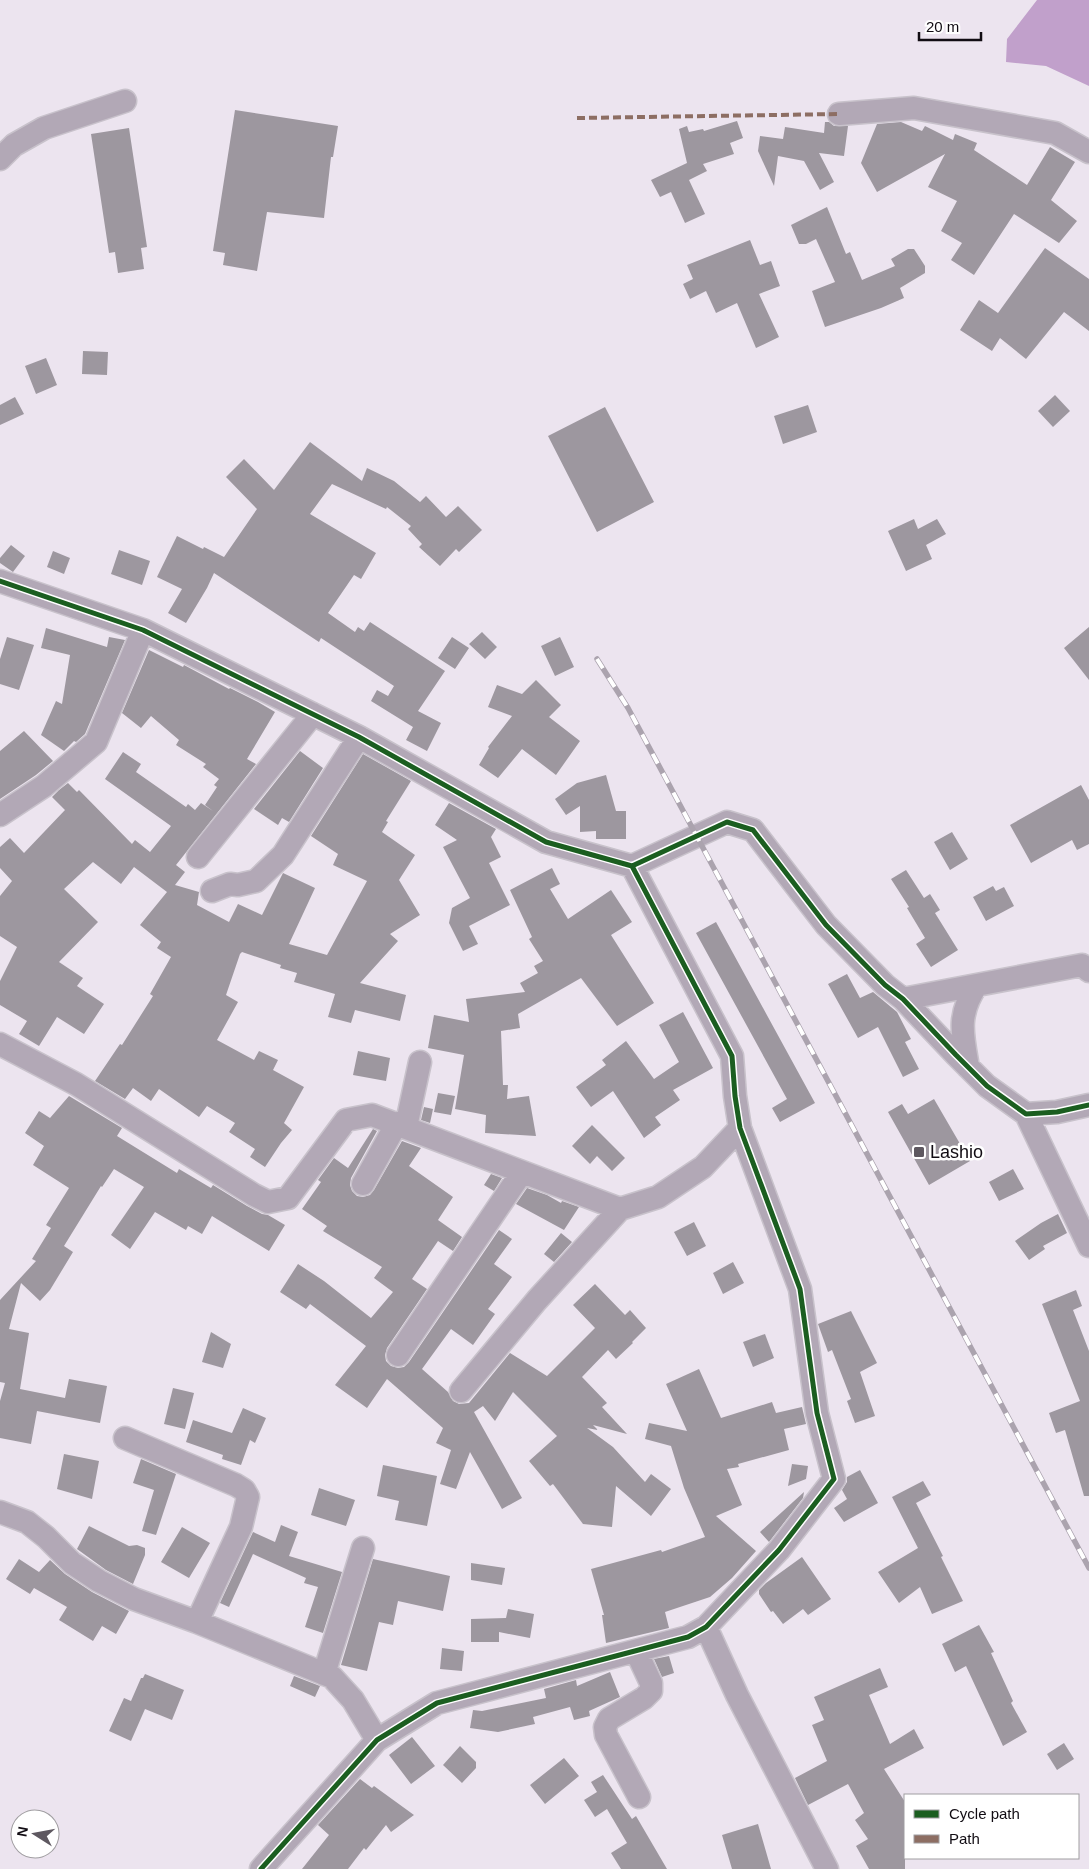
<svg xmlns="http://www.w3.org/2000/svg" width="1089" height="1869" viewBox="0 0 1089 1869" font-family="Helvetica,sans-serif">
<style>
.water{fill:#c1a0cb}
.building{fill:#9d979f}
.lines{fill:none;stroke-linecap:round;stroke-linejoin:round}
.minor-casing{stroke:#c8c2cb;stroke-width:25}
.minor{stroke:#b2a8b6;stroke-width:22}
.rail-casing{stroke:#aba3ae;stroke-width:5.5}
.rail{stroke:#fff;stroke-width:4;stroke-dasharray:11;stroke-linecap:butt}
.quiet{stroke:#8d6e63;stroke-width:4;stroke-dasharray:8 4;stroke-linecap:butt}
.cycleway-casing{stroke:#fff;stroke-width:8}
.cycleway{stroke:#1b5e20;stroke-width:5}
.poi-dot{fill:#5e5860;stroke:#fff;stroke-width:2}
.labels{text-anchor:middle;stroke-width:5;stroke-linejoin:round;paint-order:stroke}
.poi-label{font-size:18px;fill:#110c13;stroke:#fff;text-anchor:start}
</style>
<rect width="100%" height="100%" fill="#ece4ef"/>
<path class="water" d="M1037,0H1089V86L1046,66L1006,62L1007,39Z"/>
<path class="building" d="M235,110L338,126L333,157H331L324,218L267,212L257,271L223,265L225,253L213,251Z
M737,121L743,138L730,143L734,154L703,164L707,171L689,180L705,214L685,223L671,192L660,197L651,180L687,163L679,129L687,126L689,132L703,129L704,131Z
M825,122H829L834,126H848L844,156L819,153L834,182L820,190L804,161L778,156L774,186L758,151L760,136L783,139L785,127L824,133Z
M901,122L922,131L925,126L953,140L955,134L977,143L974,150L1027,185L1050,147L1075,162L1051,200L1077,221L1059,243L1014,214L974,275L951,260L962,243L941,231L957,201L928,187L945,154L877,192L861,163L877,124Z
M129,128L147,247L141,248L144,269L118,273L115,252L109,253L91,134Z
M827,207L846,254L850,252L862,280L895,266L891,259L908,249H914L925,266V273L900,288L904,298L881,308L825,327L812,291L835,282L816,239L806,244H799L791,225Z
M750,240L760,265L771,261L780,286L759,294L779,337L756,348L737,303L716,313L706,291L690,299L683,284L693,279L687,265Z
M1045,248L1089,279V331L1064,312L1026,359L1000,338L992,351L960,330L979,300L998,313Z
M83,351L108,352L107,375L82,374Z
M46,358L57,385L36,394L25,366Z
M1055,395L1070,411L1053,427L1038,411Z
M15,397L24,414L0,425V405Z
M808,405L817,432L783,444L774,416Z
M605,407L654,502L597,532L548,436Z
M310,442L362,481L367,468L394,481L420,502L426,496L446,517L458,506L482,530L459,552L456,549L440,566L419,547L422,544L408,529L411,526L387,507L386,509L332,484L310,514L376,553L361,579L354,575L328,613L355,632L358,627L364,631L370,622L445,671L418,711L441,723L427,751L406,740L413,727L371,701L377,690L388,696L394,686L321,638L319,642L214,573L207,588L186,623L168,613L182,589L157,577L177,536L203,549L204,547L224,557L257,509L226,477L244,459L274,490Z
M914,519L918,529L937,519L946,534L926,545L932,559L906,571L888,531Z
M11,545L25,556L13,572L0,563V558Z
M119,550L150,561L142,585L111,574Z
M53,551L70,558L64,574L47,567Z
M1089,627V680L1064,648Z
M46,628L107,647L109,637L125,640L85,734L76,742L74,741L64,751L41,735L56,701L62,704L70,655L41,648Z
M482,632L497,647L485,659L469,644Z
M7,637L34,645L19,690L0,684V659Z
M452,637L469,648L455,669L438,658Z
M560,637L574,667L555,676L541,646Z
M149,650L183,667L184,665L229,689L230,688L258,702L275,712L247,759L256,764L176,865L185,872L175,885L199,892L197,905L229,922L238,904L262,915L283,873L315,888L289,944L327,955L367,881L333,865L338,854L311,836L363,754L411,781L386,821L388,822L382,832L415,855L399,880L420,915L390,934L398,941L360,983L406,995L400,1021L355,1010L351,1023L328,1017L335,994L294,982L297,973L280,968L281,965L242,952L240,954L226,995L238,1002L217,1040L254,1060L259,1051L278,1060L273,1070L304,1087L284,1123L292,1130L281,1143L265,1167L250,1157L255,1149L229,1132L235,1123L207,1106L199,1117L159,1089L151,1101L133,1088L125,1099L95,1081L120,1044L122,1045L153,996L150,994L171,957L157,948L161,942L140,925L167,892L134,867L121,884L93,862L64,889L98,922L59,962L83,978L77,986L104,1004L84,1034L57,1017L39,1046L19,1034L27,1021L0,1005V981L17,947L0,936V896L12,881L0,868V847L10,838L24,853L65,810L52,797L59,790L68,783L77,792L79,790L132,844L135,840L150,852L171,826L105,779L123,752L141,764L136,772L186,807L188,804L195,810L201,803L213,811L205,805L217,787L214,785L219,779L203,767L206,764L176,745L179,740L151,716L141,728L122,713Z
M536,680L561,705L549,717L580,741L556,775L522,749L498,778L479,765L489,748L488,747L512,716L488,707L497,685L522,694Z
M24,731L53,761L36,775L0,799V751Z
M300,751L323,768L289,822L282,818L278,825L254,809Z
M606,775L616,811H626V839H596V831L580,832V806L566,815L555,799L577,783Z
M1081,785L1089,800V844L1077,850L1072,840L1031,863L1010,825Z
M449,803L496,829L491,837L501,857L489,863L510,905L469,926L478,944L463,951L449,923L452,908L470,898L443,847L457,840L435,825Z
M952,832L968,859L950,870L934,842Z
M552,868L560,884L550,889L568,919L611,890L632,922L611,935L654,1003L617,1026L581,978L518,1014L520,1028L501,1031L503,1085H508L507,1099L529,1096L536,1136L485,1133L486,1115L455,1109L464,1055L428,1048L434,1015L469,1022L466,999L525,992L520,983L538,973L534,966L543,961L529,939L532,937L510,890Z
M906,870L924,898L930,894L940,910L935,913L958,950L931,967L916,944L925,938L907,908L909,907L891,879Z
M993,886L996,891L1004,887L1014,906L986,921L973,897Z
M716,922L815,1103L780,1122L772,1108L787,1099L696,933Z
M847,974L860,998L873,992L897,1012L911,1039L905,1042L919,1069L903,1077L878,1027L858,1038L828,984Z
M683,1012L713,1068L673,1090L680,1100L655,1117L661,1125L644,1138L613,1091L591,1107L576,1087L606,1065L602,1060L626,1041L654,1079L679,1062L659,1025Z
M358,1051L390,1058L386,1081L353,1075Z
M438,1093L455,1096L451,1115L434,1112Z
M69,1096L122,1128L117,1136L177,1173L179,1169L211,1188L213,1185L247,1206L262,1214L268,1215L285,1225L269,1251L212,1216L202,1234L188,1226L186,1230L155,1212L130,1249L111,1235L144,1187L114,1169L102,1187L101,1186L64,1246L73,1252L50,1290L40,1301L21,1283L9,1329L29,1333L20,1389L65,1398L69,1379L107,1386L100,1423L37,1411L31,1444L0,1438V1401L5,1383L0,1382V1300L36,1261L32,1259L51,1228L46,1225L69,1188L33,1165L44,1146L25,1133L39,1111L50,1118Z
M934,1099L970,1161L929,1185L888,1112L902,1104L908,1114Z
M424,1107L433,1109L430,1123L421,1120Z
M592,1125L625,1158L612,1171L597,1156L590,1164L572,1146Z
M373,1129L377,1131L351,1178L350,1185L352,1191L357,1196L363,1197L370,1195L374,1190L402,1141L421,1148L409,1166L453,1197L438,1220L462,1237L453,1251L438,1241L412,1279L427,1289L387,1348L385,1355L386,1361L391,1366L398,1368L404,1367L409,1362L499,1230L512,1239L494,1264L512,1277L488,1309L495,1314L473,1345L451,1329L422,1369L448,1392L453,1401L459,1404L469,1403L510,1353L547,1376L595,1328L573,1305L595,1284L625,1315L630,1310L646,1328L632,1342L633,1343L616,1359L608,1350L582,1377L607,1403L602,1407L627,1434L593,1425L598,1430L587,1428L613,1447L645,1482L651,1474L671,1489L651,1516L616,1486L612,1527L583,1524L553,1484L550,1486L529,1461L557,1436L513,1392L495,1421L483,1406L474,1412L522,1498L502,1509L470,1452L456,1489L440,1484L451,1450L436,1443L443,1428L387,1379L367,1408L335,1385L366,1346L310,1304L306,1309L280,1292L298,1264L324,1281L371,1318L393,1292L374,1278L382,1267L323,1231L327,1226L302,1209L321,1182L318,1180L334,1158L348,1168Z
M1013,1169L1024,1189L999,1201L989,1182Z
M491,1174L502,1178L494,1191L484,1185Z
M527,1188L547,1195L561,1203L562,1201L579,1207L564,1230L516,1204Z
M1058,1214L1067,1233L1043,1246L1045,1249L1029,1260L1015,1241L1041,1223Z
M694,1222L706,1246L687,1256L674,1232Z
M561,1233L572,1242L554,1262L544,1254Z
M733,1262L744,1283L723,1294L713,1273Z
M1076,1290L1082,1306L1073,1310L1089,1351V1496H1084L1065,1430L1056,1433L1049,1413L1080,1401L1042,1304Z
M851,1311L877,1363L860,1372L875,1416L855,1423L847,1401L851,1399L832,1350L828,1352L818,1324Z
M211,1332L231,1344L223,1368L202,1362Z
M765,1334L774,1358L753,1367L743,1342Z
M699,1369L721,1418L772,1402L776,1413L802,1407L806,1424L784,1429L789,1450L738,1464L739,1467L727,1469L742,1505L716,1516L756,1551L732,1578L710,1597L665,1612L669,1628L606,1643L602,1615H604L591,1569L661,1550L662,1552L705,1537L684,1488L671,1446L645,1439L649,1423L687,1431L666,1384Z
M173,1388L194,1393L185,1429L164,1424Z
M243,1408L266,1418L255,1443L250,1440L241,1465L222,1459L223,1455L186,1442L193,1420L232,1433Z
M64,1454L99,1461L92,1499L57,1489Z
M141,1459L176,1474L156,1535L142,1531L154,1490L133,1483Z
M792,1464L808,1466L806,1479L788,1486Z
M383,1465L437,1476L427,1526L395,1520L399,1501L377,1496Z
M860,1470L878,1503L844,1522L834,1508L847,1499L842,1490L847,1482V1477Z
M923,1481L931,1495L916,1503L943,1556L941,1557L963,1601L932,1614L920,1587L899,1603L878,1572L918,1548L892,1497Z
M319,1488L355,1500L346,1526L311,1515Z
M804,1492L803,1498L769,1542L760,1532Z
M281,1525L298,1532L289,1556L342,1572L323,1633L305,1627L318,1587L304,1583L306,1578L253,1554L229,1607L220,1603L253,1532L275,1542Z
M89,1526L129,1546L137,1545L145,1548V1555L133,1584L106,1570L77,1549Z
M182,1527L210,1543L189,1578L161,1562Z
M802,1557L831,1599L808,1615L803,1609L783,1624L773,1611L771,1612L759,1594V1590L766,1583Z
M19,1559L39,1572L50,1560L65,1574L92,1592L129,1611L116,1634L102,1626L93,1641L59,1620L67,1607L34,1588L30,1594L6,1579Z
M373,1559L450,1576L443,1611L398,1601L393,1625L379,1622L367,1671L341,1665Z
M471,1563L505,1568L502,1585L471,1580Z
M508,1609L534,1614L530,1638L499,1632V1642H471V1619L506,1618Z
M979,1625L994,1652L991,1653L1013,1701L1011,1703L1027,1732L1003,1746L966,1666L955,1672L942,1644Z
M442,1648L464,1651L462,1671L440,1669Z
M669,1656L674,1673L662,1677L654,1659Z
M880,1668L888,1687L869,1695L890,1744L914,1729L924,1748L884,1769L905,1802V1869H869L856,1846L868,1839L855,1820L864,1813L848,1784L808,1805L795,1778L827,1761L812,1725L824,1720L814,1697Z
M610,1672L620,1697L589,1711L590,1716L574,1720L570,1707L533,1717L535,1724L498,1732L470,1728L473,1710L482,1711L546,1698L544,1689L576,1680L577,1686Z
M145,1674L184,1690L172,1720L145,1709L131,1741L109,1731L124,1698L131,1701L141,1678H143Z
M294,1676L320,1686L315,1697L290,1686Z
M412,1737L435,1766L411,1784L389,1755Z
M1064,1743L1074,1759L1057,1770L1047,1754Z
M460,1746L476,1762V1768L462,1783L443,1765Z
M564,1758L579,1776L545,1804L530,1785Z
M603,1775L632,1819L636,1816L667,1869H621L611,1853L627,1843L607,1809L595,1817L584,1800L597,1792L591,1782Z
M360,1779L372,1788L374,1786L414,1815L391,1832L386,1825L366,1850L364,1848L348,1869H302L329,1835L318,1825Z
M758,1824L771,1869H732L722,1835Z"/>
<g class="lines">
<g class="minor-casing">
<path id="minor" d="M839,114L914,108L1055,133L1089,152
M0,159L14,145L44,128L125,101
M0,581L143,630L359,737L546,842L632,866L727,822L753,830L826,925L885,985L903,999L956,1055L987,1086L1026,1114L1057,1112L1089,1105
M0,815L44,786L96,742L143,630
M198,857L313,714
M212,891L230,884L238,885L256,881L283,855L359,737
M903,999L1082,965L1089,971
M0,1044L76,1084L254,1195L268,1202L288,1198L346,1120L372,1115L620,1209L658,1197L703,1167L740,1128
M968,1067C962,1034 957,1014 977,985
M1026,1114L1089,1246
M406,1127L420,1062
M363,1184L397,1123
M398,1355L522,1172
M461,1391L537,1300L620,1209
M125,1438L236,1485L244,1490L248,1497L241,1527L197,1622
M0,1512L27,1522L46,1537L72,1563L99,1581L134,1599L197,1622L332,1677L353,1700L377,1740
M706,1627L737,1695L827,1869
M636,1651L651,1683V1691L644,1698L609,1719L605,1727L606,1735L639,1797
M324,1674L363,1548
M261,1869L377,1740L437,1703L688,1637L706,1627L779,1550L834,1479L817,1413L800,1289L740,1128L735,1096L732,1056L632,866"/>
</g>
<use href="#minor" class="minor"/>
<g class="rail-casing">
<path id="rail" d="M597,659L628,708L1089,1568"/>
</g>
<use href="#rail" class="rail"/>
<path class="quiet" d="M577,118L839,114"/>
<g class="cycleway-casing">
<path id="cycleway" d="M0,581L143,630L359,737L546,842L632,866L727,822L753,830L826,925L885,985L903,999L956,1055L987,1086L1026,1114L1057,1112L1089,1105
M261,1869L377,1740L437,1703L688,1637L706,1627L779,1550L834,1479L817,1413L800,1289L740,1128L735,1096L732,1056L632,866"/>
</g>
<use href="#cycleway" class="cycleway"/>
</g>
<rect class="poi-dot" x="913" y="1146" width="12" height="12" rx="2.5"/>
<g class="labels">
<g class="poi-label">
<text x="930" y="1158">Lashio</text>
</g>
</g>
<rect x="904" y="1794" width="175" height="65" fill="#ffffff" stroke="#a09ea1"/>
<rect x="914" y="1810" width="25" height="8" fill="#1b5e20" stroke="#a09ea1"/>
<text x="949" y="1819" font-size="15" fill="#110c13">Cycle path</text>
<rect x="914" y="1835" width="25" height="8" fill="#8d6e63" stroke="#a09ea1"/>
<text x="949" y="1844" font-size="15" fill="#110c13">Path</text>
<g transform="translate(35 1834) rotate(281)"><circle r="24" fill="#ffffff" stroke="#a09ea1"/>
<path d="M0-4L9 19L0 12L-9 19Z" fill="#5e5860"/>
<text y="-8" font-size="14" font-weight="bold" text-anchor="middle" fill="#110c13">N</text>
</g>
<path d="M919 32v8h62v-8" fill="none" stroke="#110c13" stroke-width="2.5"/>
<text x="926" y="32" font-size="15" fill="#110c13" stroke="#ffffff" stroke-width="4" paint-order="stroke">20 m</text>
</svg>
